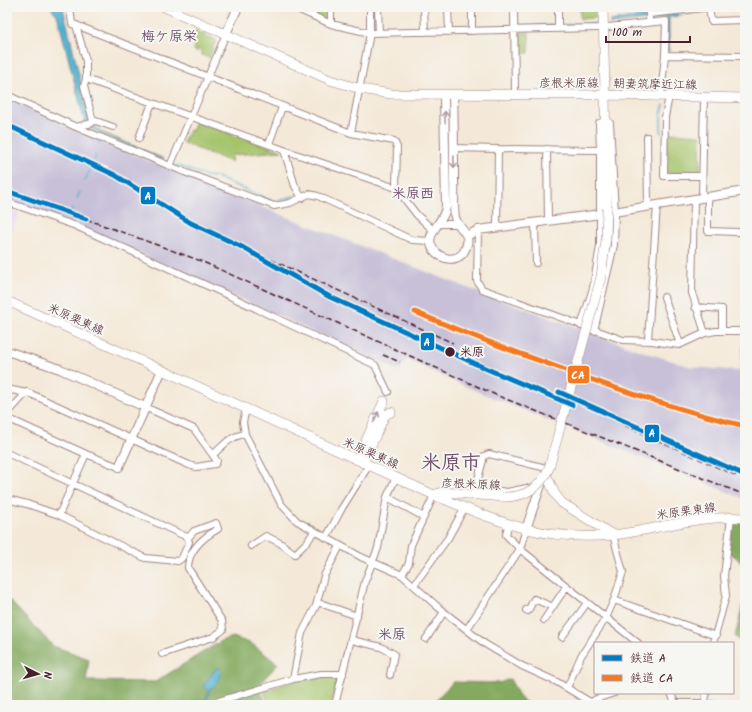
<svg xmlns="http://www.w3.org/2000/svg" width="752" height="712" viewBox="0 0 752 712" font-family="Kalam,'Klee One',sans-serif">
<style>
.built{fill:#e5d3f0}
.industrial{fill:#c7c0d8}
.green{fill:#a5c46b;stroke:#78724b}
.forest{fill:#84aa5f;stroke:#676445}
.water{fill:#4eb0cd;stroke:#4c687c}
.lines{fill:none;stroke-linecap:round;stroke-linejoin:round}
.stream{stroke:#4eb0cd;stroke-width:1.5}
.minor-casing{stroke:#9f8482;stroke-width:8}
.tertiary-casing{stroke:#9f8482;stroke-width:10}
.secondary-casing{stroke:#9f8482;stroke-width:10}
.minor{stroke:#fff;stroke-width:6}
.tertiary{stroke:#fff;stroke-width:8}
.secondary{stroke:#fff;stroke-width:9}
.rail{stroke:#4a1f2b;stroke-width:1.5;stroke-dasharray:6 3;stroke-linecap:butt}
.secondary-bridge-casing{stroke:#9f8482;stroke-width:10;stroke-linecap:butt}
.secondary-bridge{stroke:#fff;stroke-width:9}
.rail-1-casing{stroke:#f6f6f2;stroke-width:8}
.rail-2-casing{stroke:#f6f6f2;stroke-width:8}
.rail-1{stroke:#007ac2;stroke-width:5}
.rail-2{stroke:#f47921;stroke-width:5}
.oneway{stroke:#ae9aa0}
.stop-dot{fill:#4a1f2b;stroke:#f6f6f2;stroke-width:1.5}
.labels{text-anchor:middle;stroke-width:4;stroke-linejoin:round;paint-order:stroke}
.street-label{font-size:12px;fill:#4a1f2b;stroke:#f6f6f2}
.stop-label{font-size:12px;font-weight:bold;fill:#4a1f2b;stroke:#f6f6f2;text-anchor:start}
.quarter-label{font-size:14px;font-weight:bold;fill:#704d6d;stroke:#f6f6f2}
.town-label{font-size:20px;font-weight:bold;fill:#704d6d;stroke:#f6f6f2}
.line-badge{stroke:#f6f6f2;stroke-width:1.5}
.badge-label{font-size:11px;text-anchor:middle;font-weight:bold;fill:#fff}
</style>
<rect width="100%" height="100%" fill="#f6f6f2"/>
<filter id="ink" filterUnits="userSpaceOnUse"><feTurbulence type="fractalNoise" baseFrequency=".025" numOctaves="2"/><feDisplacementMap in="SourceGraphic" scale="8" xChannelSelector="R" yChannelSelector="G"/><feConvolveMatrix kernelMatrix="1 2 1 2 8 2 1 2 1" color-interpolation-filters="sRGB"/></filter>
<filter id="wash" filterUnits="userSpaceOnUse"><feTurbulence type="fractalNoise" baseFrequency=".012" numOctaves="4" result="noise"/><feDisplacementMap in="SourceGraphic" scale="16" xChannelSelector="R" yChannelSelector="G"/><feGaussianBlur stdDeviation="0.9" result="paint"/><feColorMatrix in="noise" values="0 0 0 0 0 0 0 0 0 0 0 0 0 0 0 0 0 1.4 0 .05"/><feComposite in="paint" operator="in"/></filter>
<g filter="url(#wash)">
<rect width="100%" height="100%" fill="#f4e9d8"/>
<path class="built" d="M7,209L19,214L7,242Z"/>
<path class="industrial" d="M7,98L83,134L287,217L468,288L647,353L692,367L740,371L743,336L745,337V499L469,388L406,359L400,371L75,224L7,199Z"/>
<path class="green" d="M298,7H328V18L326,20Z
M580,7H596V18L580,19Z
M195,30L216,40L209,58L202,55L200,50L198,49L197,52L194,50V45L191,42L192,39L194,40L195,38L193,36Z
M529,32V53H519V33Z
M196,122L282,151L232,155L231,162L183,143L189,130L192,131Z
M668,133L701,135L700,173H668L666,171Z
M324,676H337L338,678L331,705H276L267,699L264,691L291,682Z"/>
<path class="forest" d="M733,522L745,523V645L735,637L744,600L743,563L729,552Z
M7,598L53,646L89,659L86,681L155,682L221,641L233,637L252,644L278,664L258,685L267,705H7Z
M510,679L520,698L529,705H431L453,682L499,683Z"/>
<path class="water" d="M50,7H63L91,126L98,128L99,131L164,159L163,160L86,127L61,30L57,15Z
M678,13V16L669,17V52L666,51L667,17L653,19L651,16Z
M646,16L645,20L610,24V21Z
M217,667L221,670C219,678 218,686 210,689L206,705H204L208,690L203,686Z"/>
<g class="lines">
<path class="stream" d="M374,7V28H378
M678,15L692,13
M559,25L596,24
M515,26L556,25
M451,28H470
M473,28L512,26
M382,29H424
M427,29L448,28
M661,133V115L664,105
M98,140L99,144
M94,160L96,155
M176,165L206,176L216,177L274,202L294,196
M85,181L91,167
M77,198L80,192
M71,211L73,208
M69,217V215"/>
</g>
</g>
<g filter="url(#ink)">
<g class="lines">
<g class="minor-casing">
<path id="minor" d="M70,7L72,24L76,25L86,61V79L84,86L93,121L92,123L76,127
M293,7L331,24L370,33L598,28L666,21L665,55
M331,7V24
M370,7V33L351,133L394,141L397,147L396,188L417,215L433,230
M378,7L379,33
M424,7L425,32
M448,7L449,32
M472,7V31
M514,7L515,95
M558,7V29
M649,7V18
M709,7L711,21L745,20
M649,14L712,7
M76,25L351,133
M86,79L284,150L295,186L302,198
M7,95L76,127L187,173L274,206L290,203L309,194L318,196L412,240L430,241
M661,96L665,55L745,56
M669,96L665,117L664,176H702
M93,120L113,127
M647,137L648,206
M139,138L152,103
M269,144L282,107
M454,148L498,149
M547,149L548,221
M284,150L396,188
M170,166L226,34
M708,197V231L738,232
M702,198L704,97
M694,199L692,293L705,333
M7,202L76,226L232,297L375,365L388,392
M535,223L536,263
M440,224H458
M497,228L498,149L600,150L599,123L606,121L610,123L615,212L614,245L594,331
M478,230L477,281L482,289L623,340L652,341L679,345L705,333L716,331H745
M664,297L680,344
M695,307L722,309V331
M581,326L593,288L600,246V150
M648,340L657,205
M7,389L31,394L189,465L196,467L215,464L217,461L194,429L147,408
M246,409L243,422L245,434L281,504L297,521L361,557L402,575L439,608L485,644L522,666L557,682L595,705
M7,414L27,392
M7,418L86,454L119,467
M7,453L187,537L189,542L182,558L178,561L145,558L59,515L27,504L7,499
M213,455C223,445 231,436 245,434
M527,488L507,492L479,488L477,483L484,456L489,454L546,468
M387,497L424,517
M59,515L86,454
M508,525L506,535L520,549L638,643
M326,538L342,508L369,465
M251,546L266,536L280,543L295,554L308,541L314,531
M340,546L324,576L316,606L302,633L293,679L321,674H343
M402,575L409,563L411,545L434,495
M414,585L448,538L465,507
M614,600L716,636
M317,602L357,616
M526,610L528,611L534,599L553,607
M544,620L566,587
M467,629L520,549L526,529
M562,637L587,603
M426,639L444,612
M352,640L381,647L394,654L390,675
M713,643L726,596L724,576L731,517
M162,654L213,637L223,630L222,621L188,568C188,549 204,537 218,529L216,523L194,531L188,538
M567,688L581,656L606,618L614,600L623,572L613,535
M671,693L675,703H705
M706,693L705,703L716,705
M219,701L293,679
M592,702L596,699L614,693
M335,705L365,581L378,548L387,497L396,477"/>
</g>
<g class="tertiary-casing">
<path id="tertiary" d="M226,34L238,7
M444,95L446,207C444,222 431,227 430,241C434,261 462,267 467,244C470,232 457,228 455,217C453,206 455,192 454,181C454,152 454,123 453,95
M467,236L478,230L601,214L745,191
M7,351L60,369L147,408
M119,467L162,370
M526,529L543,479"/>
</g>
<g class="secondary-casing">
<path id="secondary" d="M164,7L330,80L361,89L391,94L605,95L607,208
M603,7L605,95L745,98
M7,301L162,370L434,495C497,521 542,542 613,535C657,530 700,514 745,518
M357,460L384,401
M363,463L385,415L391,412
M546,474L555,494L562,503L613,535
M434,495L442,492L504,497"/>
</g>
<use href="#minor" class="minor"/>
<use href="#tertiary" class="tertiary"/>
<use href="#secondary" class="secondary"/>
<path class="rail" d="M86,219L201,261L496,395L745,495
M230,241L453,343
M383,355L400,362
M624,425L737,476
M744,479H745"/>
<g class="secondary-bridge-casing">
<path id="secondary-bridge" d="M504,497C526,497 540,488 549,468L601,277L606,239L607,208"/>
</g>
<use href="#secondary-bridge" class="secondary-bridge"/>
<g class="rail-1-casing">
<path id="rail-1" d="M7,125L115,175L191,223L240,246L330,297L487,369L572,405
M7,191L86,219
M559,392L745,475"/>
</g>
<g class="rail-2-casing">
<path id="rail-2" d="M415,312C462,332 509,350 557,367C619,390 681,411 745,426"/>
</g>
<use href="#rail-1" class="rail-1"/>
<use href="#rail-2" class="rail-2"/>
</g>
<defs><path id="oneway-shaft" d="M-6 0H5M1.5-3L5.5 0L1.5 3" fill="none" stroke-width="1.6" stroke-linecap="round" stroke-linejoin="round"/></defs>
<g class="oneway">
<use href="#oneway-shaft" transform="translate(445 117) rotate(-91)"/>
<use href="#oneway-shaft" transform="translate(454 162) rotate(89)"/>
<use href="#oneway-shaft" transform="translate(376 417) rotate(-66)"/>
</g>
</g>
<circle class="stop-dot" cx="450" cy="352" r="5.5"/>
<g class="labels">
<g class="street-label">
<text x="569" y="87">彦根米原線</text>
<text transform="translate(655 84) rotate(1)" y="4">朝妻筑摩近江線</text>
<text transform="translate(76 319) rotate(24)" y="4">米原栗東線</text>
<text transform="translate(371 453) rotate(24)" y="4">米原栗東線</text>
<text transform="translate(471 484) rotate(2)" y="4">彦根米原線</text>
<text transform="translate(686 511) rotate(-8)" y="4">米原栗東線</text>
</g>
<g class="stop-label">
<text x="460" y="356">米原</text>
</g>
<g class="quarter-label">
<text x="169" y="41">梅ケ原栄</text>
<text x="413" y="198">米原西</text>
<text x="392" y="639">米原</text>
</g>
<g class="town-label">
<text x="451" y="469">米原市</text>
</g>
</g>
<g class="line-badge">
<rect x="140" y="186" width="16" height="19" rx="4" fill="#007ac2"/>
<rect x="420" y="332" width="15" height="19" rx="4" fill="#007ac2"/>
<rect x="567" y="365" width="23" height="19" rx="4" fill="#f47921"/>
<rect x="644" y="424" width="16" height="19" rx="4" fill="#007ac2"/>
</g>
<g class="badge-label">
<text x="148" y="200">A</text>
<text x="427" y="346">A</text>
<text x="578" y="379">CA</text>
<text x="652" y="437">A</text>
</g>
<rect width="752" height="712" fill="none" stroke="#f6f6f2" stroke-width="24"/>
<rect x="594" y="642" width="140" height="52" fill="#f6f6f2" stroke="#b1a0a2"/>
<rect x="602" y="655" width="20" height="6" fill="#007ac2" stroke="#b1a0a2"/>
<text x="630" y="662" font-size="12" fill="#4a1f2b">鉄道 A</text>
<rect x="602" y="675" width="20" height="6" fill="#f47921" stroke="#b1a0a2"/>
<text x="630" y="682" font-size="12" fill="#4a1f2b">鉄道 CA</text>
<g transform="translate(38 674) rotate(96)" stroke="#f6f6f2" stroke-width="3" paint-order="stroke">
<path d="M0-3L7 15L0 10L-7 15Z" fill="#4a1f2b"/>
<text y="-6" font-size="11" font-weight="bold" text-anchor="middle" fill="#4a1f2b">N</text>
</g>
<path d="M606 36v6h84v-6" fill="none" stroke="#4a1f2b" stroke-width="2"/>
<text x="612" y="36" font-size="12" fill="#4a1f2b" stroke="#f6f6f2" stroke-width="3" paint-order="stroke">100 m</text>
</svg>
